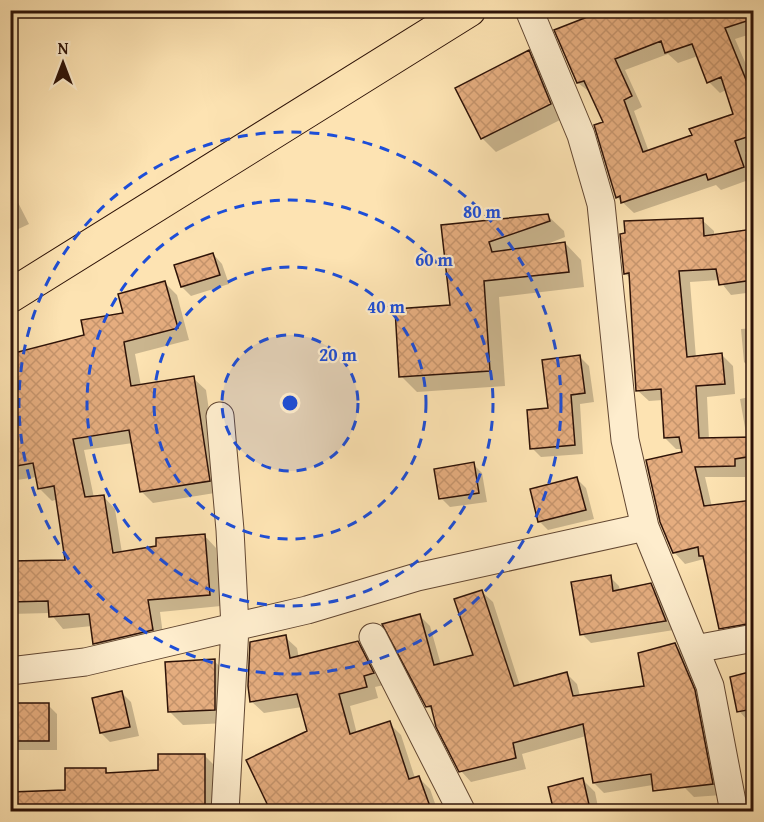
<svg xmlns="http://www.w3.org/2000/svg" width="764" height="822" viewBox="0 0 764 822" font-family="'Gentium Book Plus',serif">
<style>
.shadow{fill:#0003;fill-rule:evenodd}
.building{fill:url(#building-cross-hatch);stroke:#2e1308;stroke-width:1.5;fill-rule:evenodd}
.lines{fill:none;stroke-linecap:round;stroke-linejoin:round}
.minor-casing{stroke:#624732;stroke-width:29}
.trunk-casing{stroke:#2e1308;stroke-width:35}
.minor{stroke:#feedcd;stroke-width:27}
.trunk{stroke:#fde3b2;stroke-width:33}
.ring{fill:none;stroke:#1d4ed8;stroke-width:3;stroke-dasharray:10 8}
.centre{fill:#1d4ed8;stroke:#feedcd;stroke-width:3}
.ring-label{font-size:18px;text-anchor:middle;font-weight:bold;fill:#1d4ed8;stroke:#feedcd;stroke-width:4.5;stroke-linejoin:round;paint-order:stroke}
</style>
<defs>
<pattern id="building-cross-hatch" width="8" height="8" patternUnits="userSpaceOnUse" patternTransform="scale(1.5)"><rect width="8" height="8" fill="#e5ad7f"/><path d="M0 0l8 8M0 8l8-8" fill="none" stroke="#c5946c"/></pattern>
</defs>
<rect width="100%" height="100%" fill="#fde3b2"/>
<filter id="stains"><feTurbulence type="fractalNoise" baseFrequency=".00333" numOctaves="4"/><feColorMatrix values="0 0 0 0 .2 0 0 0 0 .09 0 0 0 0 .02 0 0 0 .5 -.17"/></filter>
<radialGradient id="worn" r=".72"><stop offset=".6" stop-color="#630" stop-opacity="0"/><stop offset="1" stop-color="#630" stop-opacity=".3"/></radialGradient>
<path class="shadow" d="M596,10H754V33L735,39L754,83V149L745,152L754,178L721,190L716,185L634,213L617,197L605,123L591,93L578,83L598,15ZM668,54L678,63L698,56L709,82L720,93L726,90L735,115L693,136L649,152L634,111L642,107L625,70Z
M528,52L542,66L564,118L496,152L482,138Z
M10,187L29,224L10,233Z
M547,215L564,231L565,237L540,247L565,243L581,260L584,287L499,297L505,386L417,392L401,376L452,306L443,226Z
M702,220L714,231V236L754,230V292L731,295L719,280L690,282L696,358L722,355L733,366L735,394L707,397L709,440L747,439L740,399L754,396V468L745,470V477H705L712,507L754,501V629L730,631L718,619L704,559L685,564L674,552L683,449H676L665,438L663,400L649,401L637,390L631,279L625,273Z
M213,254L222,264L229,284L191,296L182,287Z
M165,283L177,295L189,340L135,354L141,386L193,378L206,390L221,492L153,503L141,491L133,443L84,450L94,498L103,496L115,509L122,553L158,547L204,535L216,548L221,606L160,612L164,642L107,655L95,643L92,626L63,629L50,613L10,614V563L67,561L58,499L52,501L39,488L37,477L10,481V375L125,314Z
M754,328V371H753L744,362L741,329Z
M580,357L589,366L594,402L580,404L583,454L541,457L532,448Z
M473,464L482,473L487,502L450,507L441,498Z
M577,479L586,488L594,519L548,530L539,521Z
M610,577L619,586L620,591L650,584L660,594L674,630L591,643L582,634Z
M482,592L493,602L520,686L567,674L577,684L580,696L646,687L675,645L685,655L705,702L722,795L694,797L684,787L659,784L604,793L594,783L586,736L522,754L526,769L471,782L461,771L435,713L427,706L419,615L430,626L441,665L475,656Z
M285,637L297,648L299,658L358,642L369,654L384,685L375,687L378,698L350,706L357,734L389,723L401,735L415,778L418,777L430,789L438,812H310L309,732L302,707L264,713L252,702Z
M214,661L228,674V723L183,725L169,711Z
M754,673V721L749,722L739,711L731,678Z
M122,693L131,702L139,736L110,742L101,733Z
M10,705H48L57,714V750H10Z
M205,756L215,766V812H13L67,792L105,769L110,775L159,771Z
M583,780L595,792L599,812H556Z
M752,796H754V812H753Z
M242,809H261L264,812H242Z"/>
<path class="building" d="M605,10H753V19L725,28L753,97V135L735,141L744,167L708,180L706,174L621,203L620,196L616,198L594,125L603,122L584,81L577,83L554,30ZM661,41L665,53L692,44L707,83L721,77L733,114L689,129L692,135L643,152L624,100L632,96L615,59Z
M529,50L551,104L481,139L455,88Z
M548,214L550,221L489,242L492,252L565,242L569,272L484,281L490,371L399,377L395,309L450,305L441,225Z
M703,218L704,236L753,229V280L719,285L716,269L679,271L687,357L722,353L725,384L696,386L699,438L753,437V456L735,459V466L695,467L704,506L753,500V623L719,629L703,556H699L698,547L673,553L660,522L646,460L682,452L679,437L664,438L661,389L636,391L629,273L624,274L620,234L625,233L624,221Z
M213,253L220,275L181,287L174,265Z
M165,281L178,328L124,342L131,386L194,376L210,481L140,492L129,430L73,439L85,497L104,495L113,553L156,546V538L205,534L210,595L148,600L153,630L93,644L89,614L49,617L48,601L10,602V561L65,560L54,486L38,489L33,463L10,467V354L84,335L81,320L123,313L118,294Z
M580,355L585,393L571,395L575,445L530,449L527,410L548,408L542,360Z
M474,462L479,493L439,499L434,469Z
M577,477L586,510L538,522L530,489Z
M611,575L613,591L651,583L666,621L580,635L571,582Z
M482,590L514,686L567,672L573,696L644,686L638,653L675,643L695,690L713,784L653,791L651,774L593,783L583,724L513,743L516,758L459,772L436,727L431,706L426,707L382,624L420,614L434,665L473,655L454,599Z
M286,635L290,658L358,641L374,673L364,676L367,687L339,694L350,734L390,721L409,779L419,776L432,812H271L246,760L307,731L297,694L250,702L248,686L250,642Z
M215,659V710L168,712L165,662Z
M753,671V709L737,712L730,677Z
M122,691L130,727L100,733L92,698Z
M17,703H49V741H17Z
M158,754H205V812H126V809L12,812L11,792L65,790V768H106V773L158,770Z
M583,778L590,809L554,812L548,787Z"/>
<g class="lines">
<g class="minor-casing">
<path id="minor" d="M529,10L581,135L601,204L625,440L645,527L710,686L734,812
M220,416L230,530L235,627L225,812
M373,637L462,812
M695,649L754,638
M10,671L85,662L307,610L417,577L645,527"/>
</g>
<g class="trunk-casing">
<path id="trunk" d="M10,296L469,10"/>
</g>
<use href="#minor" class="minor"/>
<use href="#trunk" class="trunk"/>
</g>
<circle cx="290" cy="403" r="68" fill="#1d4ed8" fill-opacity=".12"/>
<g class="ring">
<circle cx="290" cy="403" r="68"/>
<circle cx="290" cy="403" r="136"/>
<circle cx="290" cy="403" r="203"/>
<circle cx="290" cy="403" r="271"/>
</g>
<circle cx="290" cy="403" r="9" class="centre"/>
<g class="ring-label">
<text x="482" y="218">80 m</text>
<text x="434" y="266">60 m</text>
<text x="386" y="313">40 m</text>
<text x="338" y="361">20 m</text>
</g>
<rect width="764" height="822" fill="none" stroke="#fde3b2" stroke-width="36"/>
<rect x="12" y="12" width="740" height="798" fill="none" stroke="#2e1308" stroke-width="3"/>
<rect x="18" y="18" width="728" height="786" fill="none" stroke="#2e1308" stroke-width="1.5"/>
<g transform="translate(63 63)" stroke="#feedcd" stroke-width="4.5" paint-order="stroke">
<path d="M0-4.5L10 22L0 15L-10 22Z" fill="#2e1308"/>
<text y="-9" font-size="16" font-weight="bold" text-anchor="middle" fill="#2e1308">N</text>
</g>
<rect width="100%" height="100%" filter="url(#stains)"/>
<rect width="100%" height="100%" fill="url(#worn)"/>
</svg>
